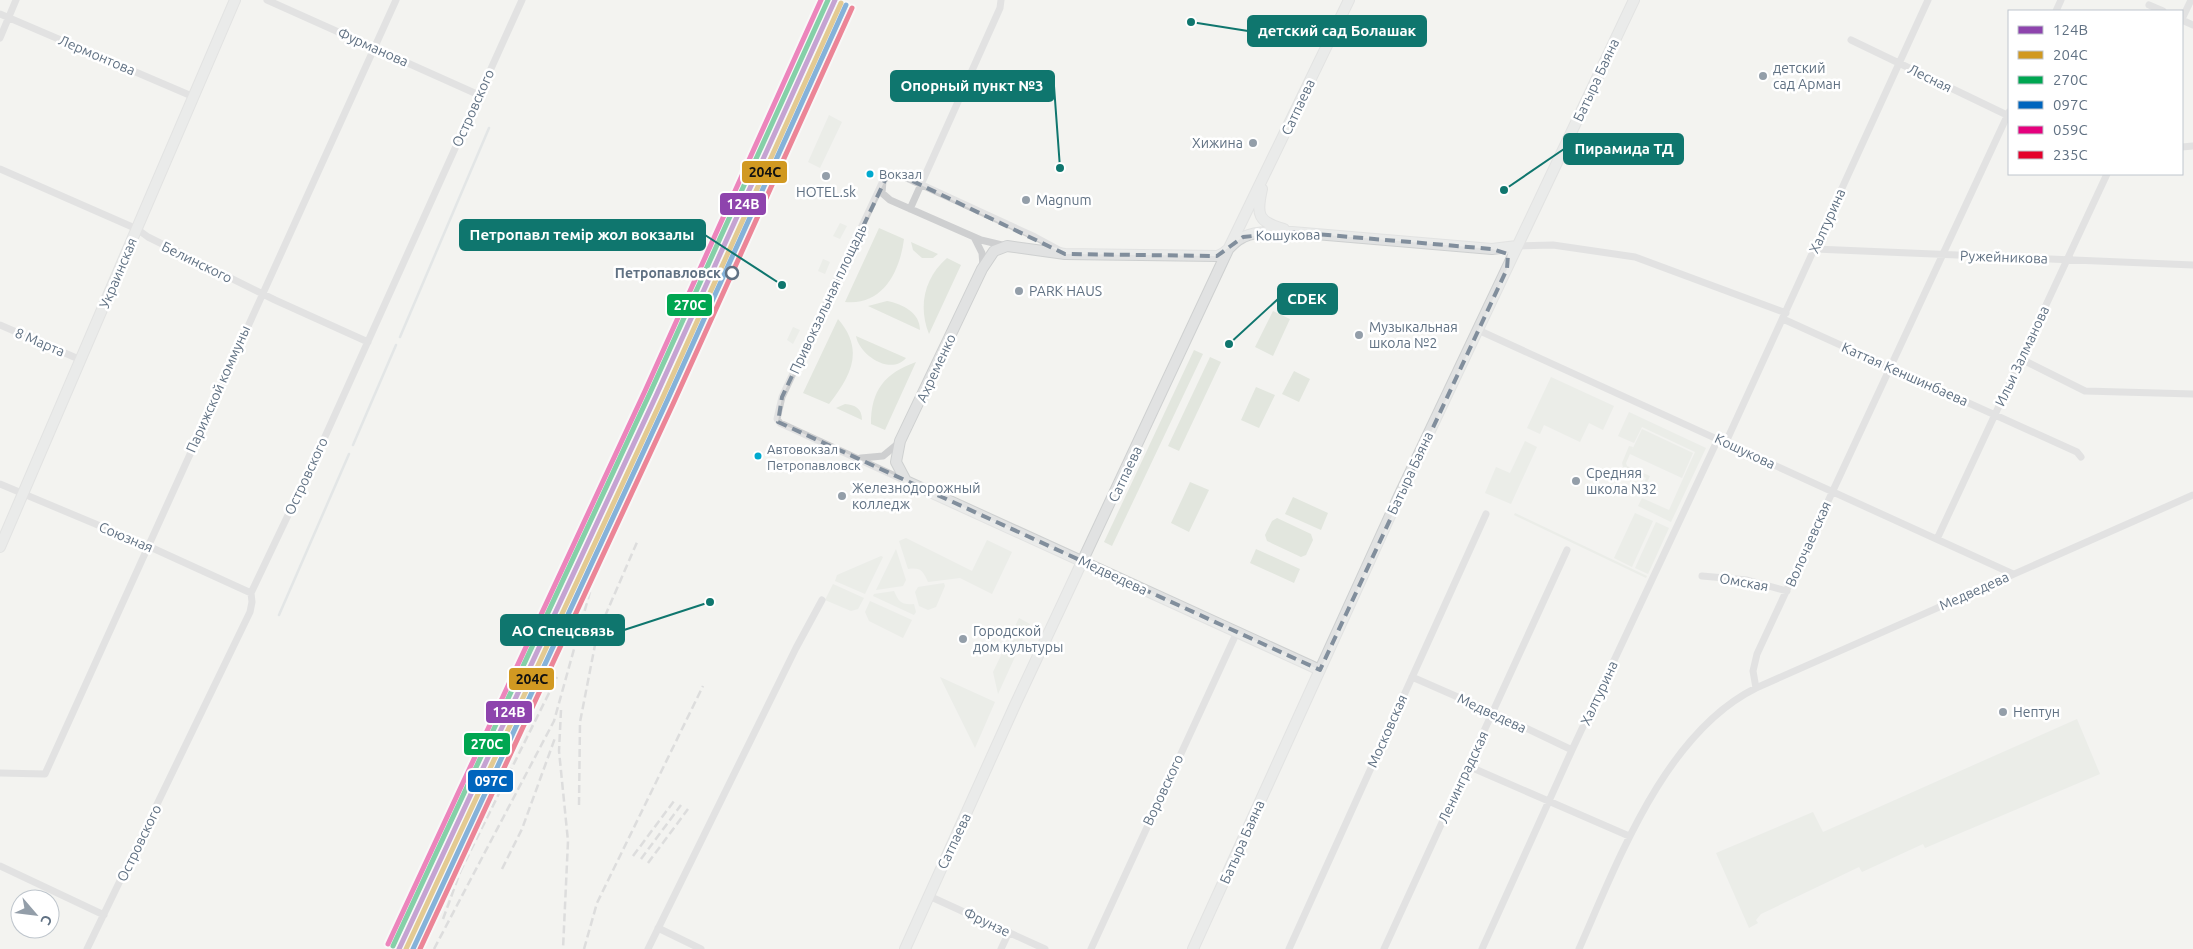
<svg xmlns="http://www.w3.org/2000/svg" width="2193" height="949" viewBox="0 0 2193 949" font-family="Ubuntu,sans-serif">
<style>
.green{fill:#e2e6de}
.lines{fill:none;stroke-linecap:round;stroke-linejoin:round}
.stream{stroke:#d1d7da;stroke-width:2.5}
.secondary-casing{stroke:#ced0d0;stroke-width:12}
.street{stroke:#cecfd0;stroke-width:7}
.secondary{stroke:#e1e2e2;stroke-width:10}
.rail{stroke:#c3c4c5;stroke-width:2.5;stroke-dasharray:8 4;stroke-linecap:butt}
.rail-1-casing{stroke:#fff;stroke-width:9}
.rail-2-casing{stroke:#fff;stroke-width:9}
.rail-3-casing{stroke:#fff;stroke-width:9}
.rail-4-casing{stroke:#fff;stroke-width:9}
.rail-5-casing{stroke:#fff;stroke-width:9}
.rail-6-casing{stroke:#fff;stroke-width:9}
.rail-1{stroke:#8e44ad;stroke-width:5}
.rail-2{stroke:#d19921;stroke-width:5}
.rail-3{stroke:#00a651;stroke-width:5}
.rail-4{stroke:#0065bd;stroke-width:5}
.rail-5{stroke:#e5007d;stroke-width:5}
.rail-6{stroke:#e4002b;stroke-width:5}
.marked{fill:none;stroke:#818e9c;stroke-width:4;stroke-dasharray:10 6;stroke-linejoin:round}
.poi-dot{fill:#939ea9;stroke:#fff;stroke-width:2}
.bus-dot{fill:#00a9ce;stroke:#fff;stroke-width:2}
.stop-dot{fill:#fff;stroke:#607183;stroke-width:2.5}
.labels{text-anchor:middle;stroke-width:5;stroke-linejoin:round;paint-order:stroke}
.bus-label{font-size:13px;fill:#607183;stroke:#fff;text-anchor:start}
.street-label{font-size:14px;fill:#607183;stroke:#fff}
.poi-label{font-size:14px;fill:#607183;stroke:#fff;text-anchor:start}
.stop-label{font-size:14px;font-weight:bold;fill:#607183;stroke:#fff;text-anchor:end}
.leader{fill:none;stroke:#0f766e;stroke-width:2}
.callout-dot{fill:#0f766e;stroke:#fff;stroke-width:2}
.callout{fill:#0f766e;stroke:#0f766e;stroke-width:2}
.callout-label{font-size:15px;text-anchor:middle;font-weight:bold;fill:#fff}
.line-badge{stroke:#fff;stroke-width:2}
.badge-label{font-size:14px;text-anchor:middle;font-weight:bold;fill:#fff}
.pale-badge-label{font-size:14px;text-anchor:middle;font-weight:bold;fill:#111}
</style>
<rect width="100%" height="100%" fill="#f3f3f0"/>
<path class="green" d="M829,115L842,122L820,168L808,162Z
M840,223L847,226L840,239L833,236Z
M879,228L904,239C900,271 883,306 845,302Z
M911,242L938,254L933,258H922L913,250Z
M947,258L961,265L929,334C918,307 924,278 947,258Z
M823,259L830,262L825,274L818,271Z
M887,301C902,304 920,312 920,330L868,306Z
M1273,311L1290,319L1273,356L1255,347Z
M838,319C865,350 851,376 829,404L803,393Z
M793,327L800,330L793,344L787,340Z
M856,336L906,358C891,376 859,355 856,336Z
M1194,350L1203,354L1112,546L1104,542Z
M1210,357L1221,362L1179,451L1168,446Z
M916,362L885,430L871,424C871,390 885,373 916,362Z
M1294,371L1310,379L1299,402L1282,394Z
M1551,377L1614,406L1603,430L1589,423L1580,442L1544,425L1540,434L1527,428Z
M1256,387L1275,395L1259,428L1241,420Z
M845,404C855,405 862,408 862,420L836,408Z
M1629,412L1706,448L1671,522L1638,506L1642,498L1669,510L1695,452L1642,427L1634,443L1618,436Z
M1642,429L1693,453L1682,478L1630,454L1626,463L1627,466L1650,476L1642,493L1640,492L1646,478L1623,467L1622,463L1629,446L1633,447L1632,450Z
M1525,441L1537,447L1511,504L1485,493L1496,467L1510,473Z
M1190,482L1209,490L1189,532L1171,523Z
M1293,497L1328,513L1321,530L1285,514Z
M1515,513L1647,576L1646,578L1514,515Z
M1635,513L1653,521L1632,567L1614,558Z
M1277,518L1311,534L1313,540L1306,555L1301,557L1267,541L1265,535L1272,521Z
M1656,522L1669,528L1648,574L1635,568Z
M906,538L972,571L987,540L1012,552L992,594L960,578L928,582C923,571 921,567 908,569L899,541Z
M896,549L906,580L903,586L876,590Z
M1256,549L1300,569L1294,583L1250,563Z
M881,556L883,557L865,594L835,581L837,575Z
M944,583L945,586L936,607L928,610L919,606L915,592L918,587Z
M833,584L864,598L858,609L851,611L825,600Z
M894,591C899,602 901,605 914,604L916,612L914,615L873,596L874,594Z
M870,601L912,620L903,638L869,621L865,612Z
M1019,618L1030,624L998,694L993,672Z
M940,677L995,702L975,748Z
M2077,719L2100,774L1925,848L1923,844L1862,872L1859,867L1761,914L1756,920L1758,923L1749,928L1716,853L1813,812L1823,832Z"/>
<g class="lines">
<path class="stream" d="M400,337L489,128
M353,445L396,345
M279,615L349,454"/>
<g class="secondary-casing">
<path id="secondary" d="M1262,189C1256,215 1258,222 1284,229
M0,547L235,0
M1320,670L906,481L896,462L900,441L982,269L994,251L1007,246L1065,254L1217,256C1228,253 1231,244 1240,239C1253,230 1277,232 1292,232L1492,249L1517,246
M905,949L1015,705L1227,252L1349,0
M1193,949L1399,496L1634,0"/>
</g>
<path class="street" d="M267,0L479,95
M2149,5L2163,11
M2056,11L2061,0
M0,14L194,97
M2182,19L2191,0
M2182,20L2193,25
M0,38L16,0
M1851,40L2009,116
M2182,147L2193,146
M0,169L137,229L148,237L275,300L368,342
M883,181L782,397L777,419L780,423L906,481
M910,209L1000,8L1001,0
M975,239L982,253L983,266
M1006,246L981,240L890,200L882,193L883,181L890,174H898L1035,237L1061,251
M1517,246L1553,245L1635,257L1786,313
M1815,249L2193,265
M1783,319L2077,452L2081,457
M0,325L81,360
M1478,330L2013,574
M2021,359L2085,391L2193,394
M1726,442L1928,0
M861,458L883,456L900,442
M0,484L148,546L251,593
M1937,539L2107,174
M1702,576L1747,580L1787,591
M1412,677L1492,712L1572,750
M1756,688L2193,495
M1468,766L1629,836
M0,773L45,774L396,0
M0,866L104,915
M929,896L1045,949
M658,928L701,949
M87,949L250,612L252,602L251,593L319,450L522,0
M648,949L796,648L822,600
M1001,949L1009,932
M1091,949L1237,632
M1289,949L1486,514
M1384,949L1567,550
M1482,949L1572,750L1718,439
M1579,949C1618,861 1665,733 1756,688L1753,671L1757,654L2009,112"/>
<use href="#secondary" class="secondary"/>
<path class="rail" d="M561,710L559,751L568,841L563,949
M496,756L842,0
M579,805L580,722L595,645L602,623L638,540
M473,834L486,796
M633,856L674,801
M641,859L681,805
M648,863L688,809
M502,869L522,829L555,738
M460,872L557,677
M443,919L462,867
M434,949L554,721L591,588
M584,949L597,903L703,686"/>
<g class="rail-1-casing">
<path id="rail-1" d="M399,949L656,396L835,0"/>
</g>
<g class="rail-2-casing">
<path id="rail-2" d="M406,949L662,399L841,3"/>
</g>
<g class="rail-3-casing">
<path id="rail-3" d="M393,946L650,393L828,0"/>
</g>
<g class="rail-4-casing">
<path id="rail-4" d="M413,949L667,401L846,5"/>
</g>
<g class="rail-5-casing">
<path id="rail-5" d="M388,944L645,391L821,0"/>
</g>
<g class="rail-6-casing">
<path id="rail-6" d="M420,949L673,404L852,8"/>
</g>
<use href="#rail-1" class="rail-1"/>
<use href="#rail-2" class="rail-2"/>
<use href="#rail-3" class="rail-3"/>
<use href="#rail-4" class="rail-4"/>
<use href="#rail-5" class="rail-5"/>
<use href="#rail-6" class="rail-6"/>
</g>
<path d="M0 0H2193V949H0ZM898,174L1065,254L1217,256L1243,237L1292,232L1492,249L1508,254L1507,269L1320,670L778,422L782,397L887,176Z" fill="#f3f3f0" fill-opacity=".55" fill-rule="evenodd"/>
<path class="marked" d="M898,174L1065,254L1217,256L1243,237L1292,232L1492,249L1508,254L1507,269L1320,670L778,422L782,397L887,176Z"/>
<g class="poi-dot">
<circle cx="1763" cy="76" r="5"/>
<circle cx="1253" cy="143" r="5"/>
<circle cx="826" cy="176" r="5"/>
<circle cx="1026" cy="200" r="5"/>
<circle cx="1019" cy="291" r="5"/>
<circle cx="1359" cy="335" r="5"/>
<circle cx="1576" cy="481" r="5"/>
<circle cx="842" cy="496" r="5"/>
<circle cx="963" cy="639" r="5"/>
<circle cx="2003" cy="712" r="5"/>
</g>
<g class="bus-dot">
<circle cx="870" cy="174" r="4.5"/>
<circle cx="758" cy="456" r="4.5"/>
</g>
<circle class="stop-dot" cx="732" cy="273" r="6"/>
<g class="labels">
<g class="bus-label">
<text x="879" y="179">Вокзал</text>
<text x="767" y="454">Автовокзал<tspan x="767" dy="16">Петропавловск</tspan></text>
</g>
<g class="street-label">
<text transform="translate(373 47) rotate(24)" y="5">Фурманова</text>
<text transform="translate(97 55) rotate(23)" y="5">Лермонтова</text>
<text transform="translate(1930 78) rotate(26)" y="5">Лесная</text>
<text transform="translate(1596 80) rotate(-65)" y="5">Батыра Баяна</text>
<text transform="translate(1298 107) rotate(-65)" y="5">Сатпаева</text>
<text transform="translate(473 108) rotate(-66)" y="5">Островского</text>
<text transform="translate(1827 221) rotate(-66)" y="5">Халтурина</text>
<text transform="translate(1288 235) rotate(-1)" y="5">Кошукова</text>
<text transform="translate(2004 257) rotate(2)" y="5">Ружейникова</text>
<text transform="translate(197 262) rotate(26)" y="5">Белинского</text>
<text transform="translate(118 273) rotate(-67)" y="5">Украинская</text>
<text transform="translate(828 299) rotate(-65)" y="5">Привокзальная площадь</text>
<text transform="translate(40 342) rotate(23)" y="5">8 Марта</text>
<text transform="translate(2022 356) rotate(-65)" y="5">Ильи Залманова</text>
<text transform="translate(936 368) rotate(-65)" y="5">Ахременко</text>
<text transform="translate(1905 374) rotate(24)" y="5">Каттая Кеншинбаева</text>
<text transform="translate(218 389) rotate(-66)" y="5">Парижской коммуны</text>
<text transform="translate(1745 451) rotate(25)" y="5">Кошукова</text>
<text transform="translate(1410 473) rotate(-65)" y="5">Батыра Баяна</text>
<text transform="translate(1125 474) rotate(-65)" y="5">Сатпаева</text>
<text transform="translate(306 476) rotate(-65)" y="5">Островского</text>
<text transform="translate(126 537) rotate(23)" y="5">Союзная</text>
<text transform="translate(1808 544) rotate(-66)" y="5">Волочаевская</text>
<text transform="translate(1113 575) rotate(25)" y="5">Медведева</text>
<text transform="translate(1744 582) rotate(10)" y="5">Омская</text>
<text transform="translate(1974 591) rotate(-24)" y="5">Медведева</text>
<text transform="translate(1599 693) rotate(-65)" y="5">Халтурина</text>
<text transform="translate(1492 713) rotate(25)" y="5">Медведева</text>
<text transform="translate(1387 731) rotate(-66)" y="5">Московская</text>
<text transform="translate(1463 777) rotate(-65)" y="5">Ленинградская</text>
<text transform="translate(1163 790) rotate(-65)" y="5">Воровского</text>
<text transform="translate(954 841) rotate(-65)" y="5">Сатпаева</text>
<text transform="translate(1242 842) rotate(-66)" y="5">Батыра Баяна</text>
<text transform="translate(139 843) rotate(-64)" y="5">Островского</text>
<text transform="translate(987 922) rotate(25)" y="5">Фрунзе</text>
</g>
<g class="poi-label">
<text x="1773" y="73">детский<tspan x="1773" dy="16">сад Арман</tspan></text>
<text x="1243" y="148" text-anchor="end">Хижина</text>
<text x="826" y="197" text-anchor="middle">HOTEL.sk</text>
<text x="1036" y="205">Magnum</text>
<text x="1029" y="296">PARK HAUS</text>
<text x="1369" y="332">Музыкальная<tspan x="1369" dy="16">школа №2</tspan></text>
<text x="1586" y="478">Средняя<tspan x="1586" dy="16">школа N32</tspan></text>
<text x="852" y="493">Железнодорожный<tspan x="852" dy="16">колледж</tspan></text>
<text x="973" y="636">Городской<tspan x="973" dy="16">дом культуры</tspan></text>
<text x="2013" y="717">Нептун</text>
</g>
<g class="stop-label">
<text x="721" y="278">Петропавловск</text>
</g>
</g>
<path class="leader" d="M1191 22L1248 31M1060 168L1054 86M1504 190L1564 149M782 285L705 235M1229 344L1278 299M710 602L624 630"/>
<g class="callout-dot">
<circle cx="1191" cy="22" r="5"/>
<circle cx="1060" cy="168" r="5"/>
<circle cx="1504" cy="190" r="5"/>
<circle cx="782" cy="285" r="5"/>
<circle cx="1229" cy="344" r="5"/>
<circle cx="710" cy="602" r="5"/>
</g>
<g class="callout">
<rect x="1248" y="16" width="178" height="30" rx="5"/>
<rect x="891" y="71" width="163" height="30" rx="5"/>
<rect x="1564" y="134" width="119" height="30" rx="5"/>
<rect x="460" y="220" width="245" height="30" rx="5"/>
<rect x="1278" y="284" width="59" height="30" rx="5"/>
<rect x="501" y="615" width="123" height="30" rx="5"/>
</g>
<g class="callout-label">
<text x="1337" y="36">детский сад Болашак</text>
<text x="972" y="91">Опорный пункт №3</text>
<text x="1624" y="154">Пирамида ТД</text>
<text x="582" y="240">Петропавл темір жол вокзалы</text>
<text x="1307" y="304">CDEK</text>
<text x="563" y="636">АО Спецсвязь</text>
</g>
<g class="line-badge">
<rect x="741" y="160" width="47" height="24" rx="5" fill="#d19921"/>
<rect x="719" y="192" width="48" height="24" rx="5" fill="#8e44ad"/>
<rect x="666" y="293" width="47" height="24" rx="5" fill="#00a651"/>
<rect x="508" y="667" width="47" height="24" rx="5" fill="#d19921"/>
<rect x="485" y="700" width="48" height="24" rx="5" fill="#8e44ad"/>
<rect x="463" y="732" width="48" height="24" rx="5" fill="#00a651"/>
<rect x="467" y="769" width="47" height="24" rx="5" fill="#0065bd"/>
</g>
<g class="badge-label">
<text x="743" y="209">124В</text>
<text x="690" y="310">270С</text>
<text x="509" y="717">124В</text>
<text x="487" y="749">270С</text>
<text x="491" y="786">097С</text>
</g>
<g class="pale-badge-label">
<text x="765" y="177">204С</text>
<text x="532" y="684">204С</text>
</g>
<rect x="2008" y="10" width="175" height="165" fill="#ffffff" stroke="#bfc6cd"/>
<rect x="2018" y="26" width="25" height="8" fill="#8e44ad" stroke="#bfc6cd"/>
<text x="2053" y="35" font-size="15" fill="#607183">124В</text>
<rect x="2018" y="51" width="25" height="8" fill="#d19921" stroke="#bfc6cd"/>
<text x="2053" y="60" font-size="15" fill="#607183">204С</text>
<rect x="2018" y="76" width="25" height="8" fill="#00a651" stroke="#bfc6cd"/>
<text x="2053" y="85" font-size="15" fill="#607183">270С</text>
<rect x="2018" y="101" width="25" height="8" fill="#0065bd" stroke="#bfc6cd"/>
<text x="2053" y="110" font-size="15" fill="#607183">097С</text>
<rect x="2018" y="126" width="25" height="8" fill="#e5007d" stroke="#bfc6cd"/>
<text x="2053" y="135" font-size="15" fill="#607183">059С</text>
<rect x="2018" y="151" width="25" height="8" fill="#e4002b" stroke="#bfc6cd"/>
<text x="2053" y="160" font-size="15" fill="#607183">235С</text>
<g transform="translate(35 914) rotate(118)"><circle r="24" fill="#ffffff" stroke="#bfc6cd"/>
<path d="M0-4L9 19L0 12L-9 19Z" fill="#939ea9"/>
<text y="-8" font-size="14" font-weight="bold" text-anchor="middle" fill="#607183">С</text>
</g>
</svg>
